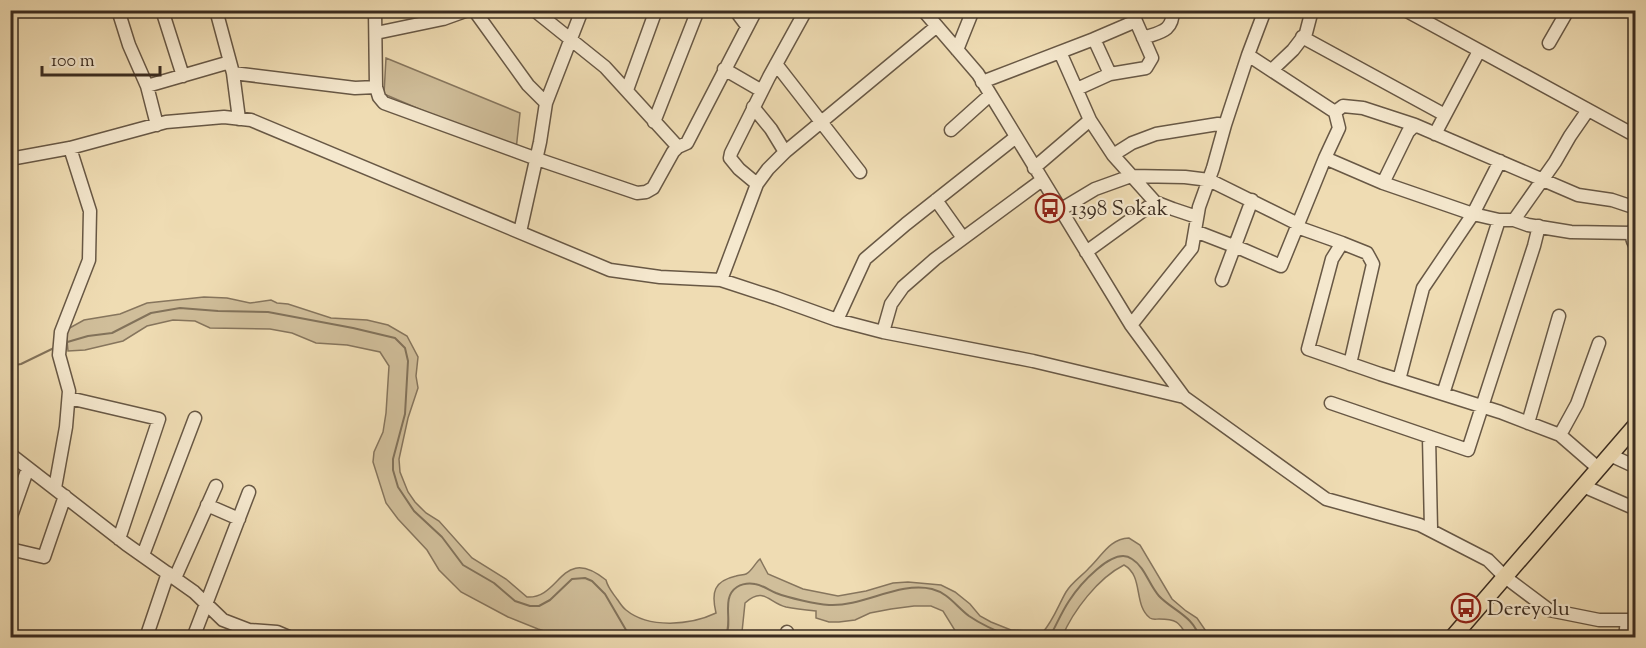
<svg xmlns="http://www.w3.org/2000/svg" width="1646" height="648" viewBox="0 0 1646 648" font-family="'Sorts Mill Goudy',serif">
<style>
.green{fill:#d0be9a;stroke:#86755d;stroke-width:1.5}
.lines{fill:none;stroke-linecap:round;stroke-linejoin:round}
.stream{stroke:#82725a;stroke-width:2}
.minor-casing{stroke:#685845;stroke-width:15}
.major-casing{stroke:#3b2c20;stroke-width:18}
.minor{stroke:#f5e8ce;stroke-width:12}
.major{stroke:#efdcb3;stroke-width:15}
.labels{text-anchor:middle;stroke-width:4.5;stroke-linejoin:round;paint-order:stroke}
.poi-label{font-size:21px;fill:#3b2c20;stroke:#f5e8ce;text-anchor:start}
</style>
<rect width="100%" height="100%" fill="#efdcb3"/>
<filter id="stains"><feTurbulence type="fractalNoise" baseFrequency=".00333" numOctaves="4"/><feColorMatrix values="0 0 0 0 .2 0 0 0 0 .09 0 0 0 0 .02 0 0 0 .5 -.17"/></filter>
<radialGradient id="worn" r=".72"><stop offset=".6" stop-color="#630" stop-opacity="0"/><stop offset="1" stop-color="#630" stop-opacity=".3"/></radialGradient>
<path class="green" d="M386,58L520,113L516,150L384,94Z
M204,297L227,298L250,303L271,300L277,303L288,304L331,318L367,320L388,325L407,336L418,357L416,376L418,388L408,418L399,459L400,472L408,492L415,502L426,513L439,521L472,558L506,579L527,597C561,599 561,544 606,580C608,588 612,592 617,599C620,603 622,607 626,610C649,629 691,625 716,613C711,592 714,581 736,576C739,575 744,575 746,574C752,571 755,563 760,559L768,574L803,589L838,596L866,591L893,583L908,582L941,585L955,592L970,604L980,616L991,622L1011,630L1043,632C1053,621 1059,604 1066,592C1072,582 1082,576 1089,568C1102,556 1109,539 1129,538L1140,545L1172,599L1186,611L1197,618L1210,637H1188C1179,623 1178,619 1159,619C1156,619 1153,620 1150,618C1133,605 1144,576 1124,565C1098,578 1073,611 1062,637H959L943,611L931,606H914L891,609L870,613L855,620L839,622H829L816,618V611C806,610 796,609 786,607C769,603 764,586 745,603L742,632L737,637H557L553,634L538,629L508,617L461,592L439,570L427,550L398,519L386,503L373,462L374,452L383,432L386,413L389,366L380,352L347,345L316,343L292,333L270,329L210,328L195,321L173,320L147,326L123,341L85,350L68,351L66,330L84,320L120,314L147,303Z"/>
<g class="lines">
<path class="stream" d="M64,343L88,336L112,333L151,313L180,308L218,311L268,312L353,328L395,338L405,348L408,361L405,414L393,459V470L398,487L414,511L442,537L463,565L494,583L515,601L530,606H539L550,600L572,579L585,578L592,581L605,594L626,630L635,636L646,638
M10,366L21,364L56,347
M725,638C734,622 720,598 737,587C742,584 749,583 755,584C762,585 769,590 776,593C789,598 815,604 829,605C863,607 899,581 932,589C948,593 956,606 969,616C982,625 998,632 1014,638
M1049,638C1056,626 1061,613 1069,601C1078,587 1113,545 1132,559C1145,567 1149,585 1159,596C1172,610 1195,617 1199,638"/>
<g class="minor-casing">
<path id="minor" d="M118,10L129,45L147,86L157,125
M162,10L183,76
M216,10L233,73L239,119
M474,10L528,85L546,103L582,10
M534,10L605,67L678,147
M735,10L747,26
M923,10L978,74L1131,325L1184,397L1326,499L1420,525L1488,560L1505,577L1549,610L1599,620H1636
M1405,10L1636,136
M376,33L443,19L468,10
M1302,37L1445,115
M1143,38C1160,32 1173,32 1173,10
M1094,39L1136,21
M1549,43L1568,10
M957,50L973,10
M1060,52L1090,120L1113,155L1155,202L1173,209L1197,217
M1248,55L1265,10
M776,64L860,172
M724,69L762,91
M1272,70L1293,50L1306,33L1312,10
M233,73L355,88L376,87L375,10
M982,82L1094,39L1110,74
M147,86L230,62
M376,87L379,97L384,103L537,159L637,193L646,192L653,188L673,152L678,147L687,143L756,10
M1077,89L1110,74L1146,68L1152,58L1131,10
M627,90L656,10
M753,107L771,129L785,152
M1335,112L1343,106L1363,108L1415,125
M654,122L698,10
M951,130L990,95
M1435,134L1479,51
M1113,155L1132,143L1156,134L1218,124L1225,125
M1325,158L1383,183L1473,214L1499,220H1514L1528,225L1571,232L1631,233
M10,159L70,148L166,122L224,117L251,120L610,270L660,277L721,280L776,298L837,320L883,332L1033,361L1184,397
M1034,168L1090,120
M1383,183L1408,132L1415,125L1578,195L1612,200L1636,208
M757,184L739,169L730,158L731,153L769,77L806,10
M936,200L963,238
M1060,210L1095,189L1131,176L1185,177L1209,180L1298,224
M1514,220L1555,162L1570,136L1588,110
M1636,225C1632,232 1630,239 1636,246
M1297,227L1342,243
M520,232L540,142L546,103
M1086,252L1155,202
M721,280L757,184L768,169L785,152L937,26
M1222,280L1252,200
M837,320L865,259L906,224L1016,137
M1131,325L1192,248L1199,207L1213,168L1225,125L1248,55L1335,112L1339,128L1325,158L1281,266L1244,250L1195,231
M883,332L891,304L903,287L935,259L1042,180
M1350,364L1373,264L1367,253L1342,243L1332,259L1308,349L1380,374L1500,412L1560,435L1598,468
M1399,380L1423,288L1473,214L1500,161
M1443,394L1499,220
M69,398L159,419L119,539
M1331,403L1468,450L1534,246L1539,226
M1528,423L1559,316
M1560,435L1577,404L1599,343
M1429,437L1431,529
M10,454L126,544L194,592L223,620L249,630L277,632L291,638
M1610,455L1636,467
M1583,486L1636,509
M55,488L66,427L69,391L59,355L61,332L89,260L90,211L70,148
M207,505L239,519
M10,519L28,468
M10,549L44,557L65,496
M143,555L195,418
M175,578L216,486
M146,638L168,573
M193,638L249,492
M785,638L787,632
M1625,638L1627,620"/>
</g>
<g class="major-casing">
<path id="major" d="M1452,638L1636,425"/>
</g>
<use href="#minor" class="minor"/>
<use href="#major" class="major"/>
</g>
<defs>
<g id="bus-ring" transform="scale(1.5)"><circle r="9.5" fill="#f5e8ce" stroke="#8f2418" stroke-width="1.5"/><path d="M-5-6H5V4H4V6H2V4H-2V6H-4V4H-5ZM-3.5-4V0h7V-4ZM-3.5 1.2v1.5H-2V1.2ZM2 1.2v1.5H3.5V1.2Z" fill="#8f2418"/></g>
</defs>
<g fill-rule="evenodd">
<use href="#bus-ring" x="1050" y="208"/>
<use href="#bus-ring" x="1466" y="608"/>
</g>
<g class="labels">
<g class="poi-label">
<text x="1071" y="215">1398 Sokak</text>
<text x="1487" y="615">Dereyolu</text>
</g>
</g>
<rect width="1646" height="648" fill="none" stroke="#efdcb3" stroke-width="36"/>
<rect x="12" y="12" width="1622" height="624" fill="none" stroke="#3b2c20" stroke-width="3"/>
<rect x="18" y="18" width="1610" height="612" fill="none" stroke="#3b2c20" stroke-width="1.5"/>
<path d="M42 66v9h118v-9" fill="none" stroke="#3b2c20" stroke-width="3"/>
<text x="51" y="66" font-size="18" fill="#3b2c20" stroke="#f5e8ce" stroke-width="4.5" paint-order="stroke">100 m</text>
<rect width="100%" height="100%" filter="url(#stains)"/>
<rect width="100%" height="100%" fill="url(#worn)"/>
</svg>
